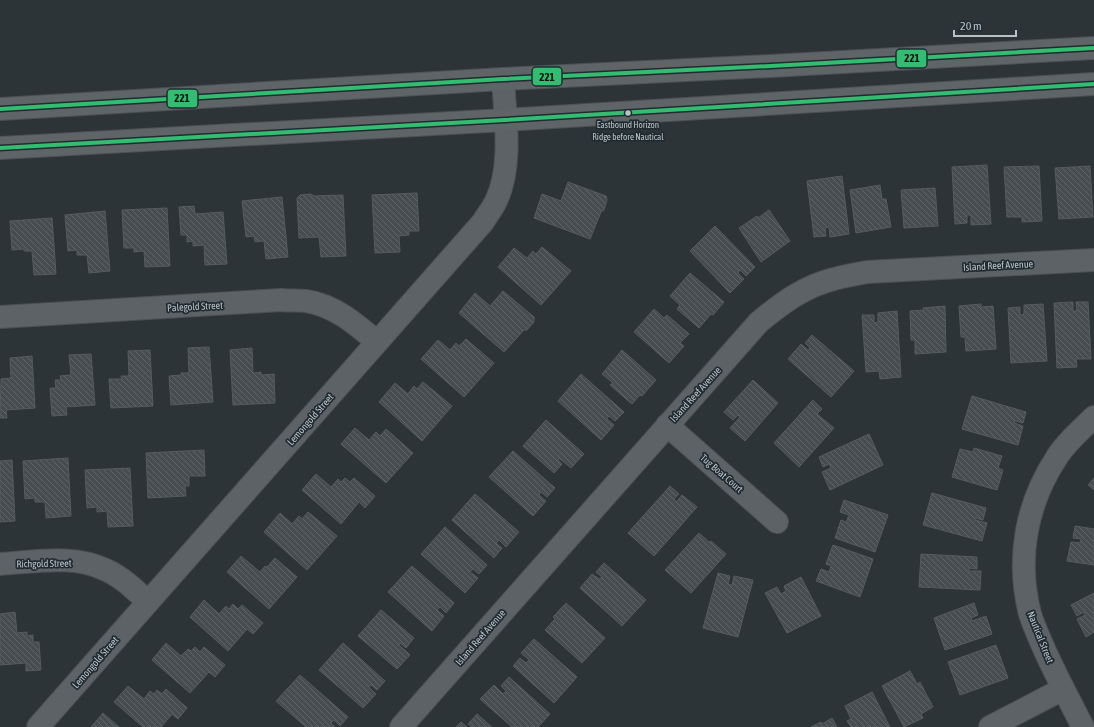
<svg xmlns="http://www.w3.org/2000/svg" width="1094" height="727" viewBox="0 0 1094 727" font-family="'Asap Condensed',sans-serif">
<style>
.building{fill:url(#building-back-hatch);stroke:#555c5f}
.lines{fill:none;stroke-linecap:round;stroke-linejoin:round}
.minor-casing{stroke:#4a5053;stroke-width:24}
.primary-casing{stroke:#4a5154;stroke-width:24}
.minor{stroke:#5d6266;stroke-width:22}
.primary{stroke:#5f6467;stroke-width:22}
.bus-1-casing{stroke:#212c32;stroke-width:7}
.bus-1{stroke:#33bd70;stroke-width:4}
.bus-dot{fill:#b8c1c7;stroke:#212c32;stroke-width:1.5}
.labels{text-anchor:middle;stroke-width:3.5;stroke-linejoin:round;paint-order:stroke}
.bus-label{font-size:9px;fill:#b8c1c7;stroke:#212c32}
.street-label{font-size:10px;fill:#b8c1c7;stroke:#212c32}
.line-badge{stroke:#212c32;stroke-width:1.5}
.pale-badge-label{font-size:11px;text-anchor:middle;font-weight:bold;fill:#111}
</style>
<defs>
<pattern id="building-back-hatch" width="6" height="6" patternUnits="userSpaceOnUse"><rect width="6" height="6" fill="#464c4f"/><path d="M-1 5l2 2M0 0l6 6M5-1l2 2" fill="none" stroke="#5f6467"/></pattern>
</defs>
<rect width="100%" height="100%" fill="#2c3438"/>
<path class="building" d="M987,165L991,224L971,225V215H967V223L955,224L952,167Z
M1039,166L1042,221L1022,222V217H1007L1004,167Z
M1090,166L1093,217L1059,219L1055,168Z
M842,176L849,234L830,237L829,227L825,228L826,236L814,237L807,181Z
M568,182L606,196L607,200L604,210L601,212L590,239L534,218L542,194L561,201Z
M880,185L882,199H886L891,227L856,233L850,190Z
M935,188L938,226L904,228L901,190Z
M417,193L419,231H409V235L399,236L400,252L375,253L372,195Z
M311,194L314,196L343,195L346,256L321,257L319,237L299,238L297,198L300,195Z
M282,197L288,257L266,259L264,241L255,242L254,236L246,237L242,201Z
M194,206L195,214L223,212L227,264L205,265L204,245L193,246V241L187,242V235H181L179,207Z
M167,208L170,266L145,267L144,251L134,252V248H124L122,210Z
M769,210L790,241L761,262L739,228L757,216L758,218Z
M105,211L110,271L89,273L87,255H77V250L68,251L65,215Z
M52,218L56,274L34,275L32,251H24V249L12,250L10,221Z
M715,226L755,267L746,276L740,270L738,273L744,279L730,293L690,251Z
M542,247L571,271L541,305L498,267L514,248L527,258L533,251L536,254Z
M690,273L724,302L713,315L711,314L699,328L677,309L680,305L670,296Z
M503,291L534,317V322L527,330H524L504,352L459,313L475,293L490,306Z
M1073,302V311H1077L1076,302H1088L1091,359H1076L1077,367L1057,368L1054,303Z
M981,304V307L993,306L996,349L966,351L965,337H961L959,306Z
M1043,304L1047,361L1011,363L1008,308L1020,307V315L1024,314V305Z
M945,306L946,352L915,354V340H911L910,311L924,310L923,308Z
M654,309L664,318L667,315L689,334L680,343L684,346L669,363L634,332Z
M897,311L901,377L880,379L879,371L866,372L862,315H874V323L878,322V313Z
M812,335L854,371L831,397L788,359L801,344L808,350L810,348L805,343Z
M466,339L494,363L464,397L421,359L438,340L450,350L456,343L459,346Z
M209,347L213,402L171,405L169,376L181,375V373H189L188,348Z
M252,348L253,373L261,372V375L274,374L275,403L233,405L230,350Z
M150,350L153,406L111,408L109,379H122L121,376H129L128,351Z
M622,350L656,380L642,396L640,395L632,404L610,385L613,383L602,374Z
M91,354L95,405L66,407L67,415L52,416L50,388H56L55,380H61L60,376L71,375L69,355Z
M32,356L35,408L6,410L7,418H0L1,379L11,378L10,358Z
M581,374L624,412L615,421L609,416L607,419L614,425L601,440L558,401Z
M753,380L778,403L745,441L730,428L740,417L738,415L733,420L724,412Z
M423,382L452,406L422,441L379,402L395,383L408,394L414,386L417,389Z
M972,396L1026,412L1023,423L1015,421L1014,423L1023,426L1018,445L962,429Z
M813,400L822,409L817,414L834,428L799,467L774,443Z
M546,420L584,454L571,468L559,458L558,460L562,464L554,473L523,446Z
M355,428L369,440L376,432L380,436L386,429L413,453L386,483L341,444Z
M869,434L883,465L830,490L822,472L831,468L829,464L823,467L819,457Z
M974,448L1002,456L998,468L1003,470L997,490L952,477L960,449L973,452Z
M204,450L205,476H189V486H185L186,496L148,498L146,453Z
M513,451L555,488L547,497L541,492L539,495L546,501L533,516L489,477Z
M68,458L71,516L46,518L45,502H35V498L25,499L23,461Z
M12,460L15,521L0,522V461Z
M130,468L133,526L108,527L107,511L97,512V507L87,508L85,470Z
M316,474L331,487L338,479L341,482L345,478L350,482L354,478L375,496L365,508L359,502L341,524L302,490Z
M1094,478V490L1088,485Z
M670,486L679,494L674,499L676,502L682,495L697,507L654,556L628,533Z
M932,493L986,508L983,520L975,518V520L987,523L982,541L923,525Z
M475,494L519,532L506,547L499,540L496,543L502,548L494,558L452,520Z
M844,500L888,515L875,552L835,538L841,520L846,522L849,515L840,512Z
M308,512L337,536L307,570L264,532L280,513L292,524L299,516L302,519Z
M1075,526L1094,529V565L1067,561L1071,542L1080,543L1081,539L1073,538Z
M445,527L487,565L479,574L473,569L470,572L478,578L465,593L421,554Z
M699,533L709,542L711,541L726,554L691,593L665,570Z
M833,545L873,559L860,597L816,581L821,569L829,572L831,566L826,564Z
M921,554L977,557V569L969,568V571H981L980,590L919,587Z
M241,556L260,572L265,566L267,567L275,558L297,577L269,609L227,572Z
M604,563L646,600L622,626L580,588L592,574L599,579L602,577L596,572Z
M412,566L454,603L446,613L440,607L437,610L444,616L432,631L388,592Z
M718,573L730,576L728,584L732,585L734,576L753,580L738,637L703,628Z
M801,577L821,616L787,633L765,593L777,587L781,594L786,591L784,586Z
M1094,593V632L1086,637L1077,619L1085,615L1084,612L1077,616L1071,605Z
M204,600L219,614L226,606L229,609L233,604L238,609L242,605L263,623L253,634L247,629L228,651L190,617Z
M566,603L605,638L582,663L545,630L555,619L553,617Z
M974,603L978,615L971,618L972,621L986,616L992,634L945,650L934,618Z
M381,610L414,638L406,648L400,643L399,645L410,655L397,669L358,636Z
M15,612L17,633L27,632V636L33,635V642H39L41,670L26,671V663L0,665V614Z
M534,639L577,677L554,703L513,666L520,658L526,663L529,660L521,653Z
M166,643L181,656L188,649L191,651L195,647L200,652L204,647L225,665L215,677L209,672L190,693L152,660Z
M343,643L385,681L377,690L371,685L369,687L376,694L363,708L319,670Z
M996,645L1008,678L960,695L948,662Z
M910,671L917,684L920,682L933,707L921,714L923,718L904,727L882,686Z
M300,675L348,717L340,726L334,720L331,723L335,727H306L276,701Z
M509,677L550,714L538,727H512L480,699L494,685L503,694L506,691L501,686Z
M128,686L144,699L150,691L154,694L157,690L162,694L166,689L187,708L178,719L172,714L161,727H143L114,702Z
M872,692L890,727H851L847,721L851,719L845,706Z
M103,713L119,727H91Z
M477,714L492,727H472L468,724Z
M832,718L837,727H811L821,722L822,724Z
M461,722L467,727H456Z"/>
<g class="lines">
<g class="minor-casing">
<path id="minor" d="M0,317L281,300C289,301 298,300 306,301C334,305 356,324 377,342
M667,425L777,522
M0,564C34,562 74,554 106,570C122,577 135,590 148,602
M38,727L483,222C487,215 493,208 496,201C513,166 505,116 503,79
M401,727L759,322C782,303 805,286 834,279C845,276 856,274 867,272L1094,260
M990,727L1063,689
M1083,727C1070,702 1057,677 1045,651C1040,639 1034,627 1030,614C1016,559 1026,504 1057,457C1066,442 1082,429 1094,417"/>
</g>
<g class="primary-casing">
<path id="primary" d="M0,109L503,79L771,66L1094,48
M0,148L505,120L1094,84"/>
</g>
<use href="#minor" class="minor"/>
<use href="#primary" class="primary"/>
<g class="bus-1-casing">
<path id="bus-1" d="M0,109L503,79L771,66L1094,48
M0,148L505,120L1094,84"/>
</g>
<use href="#bus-1" class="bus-1"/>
</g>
<circle class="bus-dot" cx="628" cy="113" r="3.5"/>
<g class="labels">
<g class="bus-label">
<text x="628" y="128">Eastbound Horizon<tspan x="628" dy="12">Ridge before Nautical</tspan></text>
</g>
<g class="street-label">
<text transform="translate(998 265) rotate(-3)" y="4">Island Reef Avenue</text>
<text transform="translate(195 306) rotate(-3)" y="4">Palegold Street</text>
<text transform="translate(695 394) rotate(-48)" y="4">Island Reef Avenue</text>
<text transform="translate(310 419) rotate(-49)" y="4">Lemongold Street</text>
<text transform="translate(722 473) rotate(41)" y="4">Tug Boat Court</text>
<text transform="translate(44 563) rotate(-1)" y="4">Richgold Street</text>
<text transform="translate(480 637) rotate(-49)" y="4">Island Reef Avenue</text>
<text transform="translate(1041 637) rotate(68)" y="4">Nautical Street</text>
<text transform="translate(95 662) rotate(-49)" y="4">Lemongold Street</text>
</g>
</g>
<g class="line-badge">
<rect x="896" y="49" width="31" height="19" rx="4" fill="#33bd70"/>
<rect x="532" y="67" width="30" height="19" rx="4" fill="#33bd70"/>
<rect x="167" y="89" width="31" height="19" rx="4" fill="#33bd70"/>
</g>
<g class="pale-badge-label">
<text x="912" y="62">221</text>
<text x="547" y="81">221</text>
<text x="182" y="102">221</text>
</g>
<path d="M954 30v6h62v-6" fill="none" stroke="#b8c1c7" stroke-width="2"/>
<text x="960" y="30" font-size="12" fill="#b8c1c7" stroke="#212c32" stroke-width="3" paint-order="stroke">20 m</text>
</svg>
